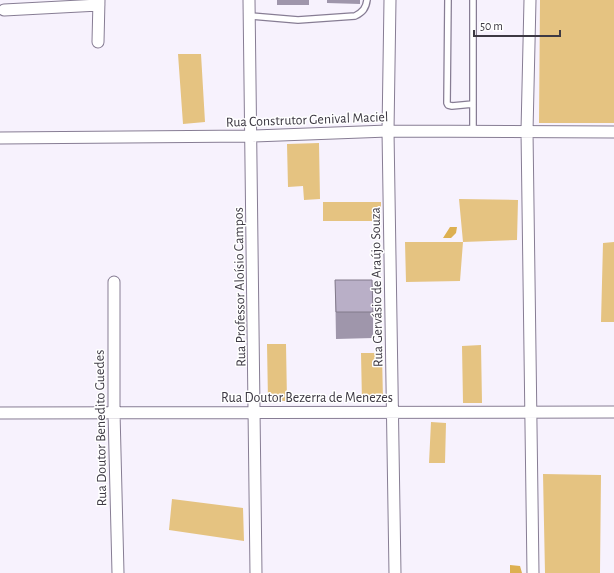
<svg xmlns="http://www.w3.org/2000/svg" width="614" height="573" viewBox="0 0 614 573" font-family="'Alegreya Sans',sans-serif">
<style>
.green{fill:#e5c381}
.water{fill:#ddb051}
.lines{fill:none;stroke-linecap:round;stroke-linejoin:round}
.service-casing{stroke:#877d94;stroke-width:8}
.minor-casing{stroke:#877d94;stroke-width:13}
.service{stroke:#fff;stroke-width:5.5}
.minor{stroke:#fff;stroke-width:11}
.wall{fill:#9f96ab}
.building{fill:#b9afc7;stroke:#827a8b}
.labels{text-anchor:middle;stroke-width:3;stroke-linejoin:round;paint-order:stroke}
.street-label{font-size:14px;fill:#3d3943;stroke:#fff}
</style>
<rect width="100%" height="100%" fill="#f7f2fd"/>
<path class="green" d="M540,0H614V123H539Z
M178,54H201L205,122L183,124Z
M319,143L320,199L304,200L303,186L288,187L287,144Z
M459,199L518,200L517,240L463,242L460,281L406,282L405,242H463Z
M323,202H381V221H323Z
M614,242V322H601L603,243Z
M267,344H286L287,401H268Z
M481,345L482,403H463L462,346Z
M361,353H382L383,401L362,402Z
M431,422L446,423L445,463H429Z
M543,474L601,475L600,573H545Z
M172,499L243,508L244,541L169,530Z"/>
<path class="water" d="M450,227H457L456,233L451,238H443Z
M510,565L520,566L522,573H510Z"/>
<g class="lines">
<g class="service-casing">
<path id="service" d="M448,0L447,103L448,105L452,106L473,104
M473,0V131
M250,16L298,20L355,16C363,12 366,8 367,0"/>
</g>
<g class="minor-casing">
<path id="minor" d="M249,0C253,191 255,382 256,573
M390,0L388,131L395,573
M530,0L527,131L533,573
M4,10L99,5
M98,42L99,0
M0,138L252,136L388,131L614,132
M114,282V412L118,573
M0,413L614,412"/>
</g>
<use href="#service" class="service"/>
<use href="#minor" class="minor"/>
</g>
<path class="wall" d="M277,0H309V5H277Z
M327,0H360V4L327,3Z
M335,280L373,312V338L336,339Z"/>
<path class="building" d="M335,280H372L373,312H336Z"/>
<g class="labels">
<g class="street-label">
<text transform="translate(307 119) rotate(-2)" y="5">Rua Construtor Genival Maciel</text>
<text transform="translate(239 287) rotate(-91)" y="5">Rua Professor Aloísio Campos</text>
<text transform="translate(376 287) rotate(-91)" y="5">Rua Gervásio de Araújo Souza</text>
<text x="307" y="402">Rua Doutor Bezerra de Menezes</text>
<text transform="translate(100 428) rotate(-91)" y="5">Rua Doutor Benedito Guedes</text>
</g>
</g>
<path d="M474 30v6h86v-6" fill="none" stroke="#3d3943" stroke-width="2"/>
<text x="480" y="30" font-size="12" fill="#3d3943" stroke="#ffffff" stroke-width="3" paint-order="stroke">50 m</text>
</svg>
